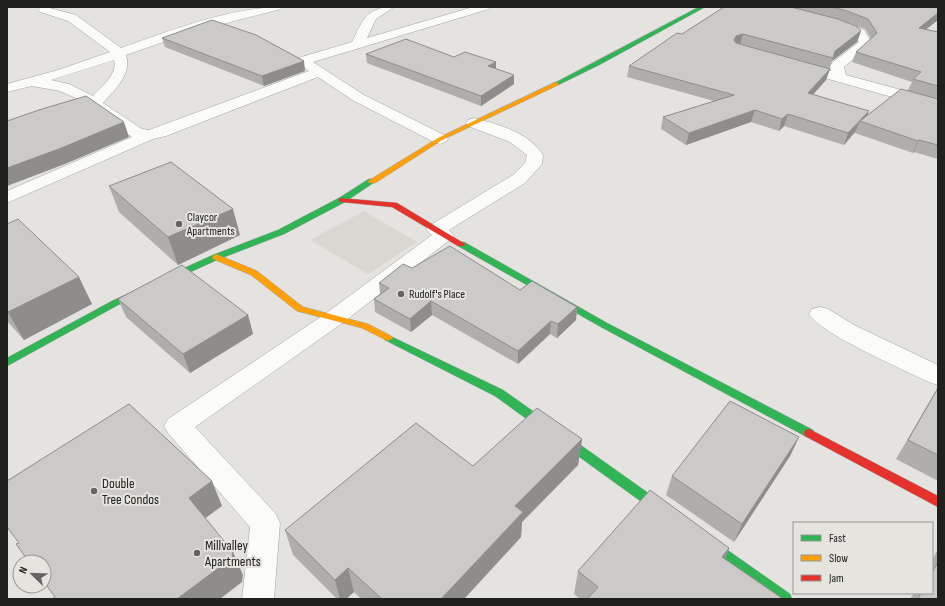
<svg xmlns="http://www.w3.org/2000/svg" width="945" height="606" viewBox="0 0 945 606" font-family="'Sofia Sans Condensed',sans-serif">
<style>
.built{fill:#d9d7cf}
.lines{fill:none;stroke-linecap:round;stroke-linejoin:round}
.street-casing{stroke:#a3a2a0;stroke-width:1}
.fast-casing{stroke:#a3a2a0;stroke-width:1}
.slow-casing{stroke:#a3a2a0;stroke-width:1}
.jam-casing{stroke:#a3a2a0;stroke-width:1}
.street{fill:#fbfbfa;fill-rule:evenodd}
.fast{fill:#30b455;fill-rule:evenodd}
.slow{fill:#ff9f0a;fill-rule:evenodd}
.jam{fill:#e5322d;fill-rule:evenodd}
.wall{fill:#afaeac;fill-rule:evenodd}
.shaded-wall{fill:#8e8d8c}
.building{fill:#cbcac8;stroke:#8e8d8c}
.poi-dot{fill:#656462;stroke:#e6e4de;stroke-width:1.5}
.labels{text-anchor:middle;stroke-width:4;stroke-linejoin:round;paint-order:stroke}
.poi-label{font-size:12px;fill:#20201e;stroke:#e6e4de;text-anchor:start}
.near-poi-label{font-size:14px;fill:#20201e;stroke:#e6e4de;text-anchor:start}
</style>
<rect width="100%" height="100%" fill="#e4e3e0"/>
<path class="built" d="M364,211L417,242L368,274L310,240Z"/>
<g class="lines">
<g class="street-casing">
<path id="street" d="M46,7L76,15L121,48C170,31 230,7 283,7L281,9L195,31L126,55C132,75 115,89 103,103L142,129L149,130L309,71L296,61L298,58L352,42C363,20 366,7 394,7L376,19L367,38L473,7H491L489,9L313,62L364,95L446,136L448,139L446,142L440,144L434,142L354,101L318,77L166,136L153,139L7,203V191L132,137L78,99L60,91L32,86L7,92V84L58,70L110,52L68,21L40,12L38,10L40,8ZM114,60C118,74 102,86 93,96L69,84L51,80Z
M832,19L864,30L872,43L844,67L846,75L938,100V110L793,69L791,66L793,63L798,62L831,71L830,66L832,63L859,42L855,36L828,26L826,23Z
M474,118C500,125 528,132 543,155L542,164L525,183L449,230L454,235L451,239L341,324L195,427L276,514L280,523L274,599H242L250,527L168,433L164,426L168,419L325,314L432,235L426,230L429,226L513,175L525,163L527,155L510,142L468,126L466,123L468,120Z
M820,307L828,309L854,325L938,365V385L929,382C904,370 821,334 809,314L812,309Z"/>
</g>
<g class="fast-casing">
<path id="fast" d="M699,7H705L599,65L558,85L553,84Z
M369,179H375L376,181L345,202L284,234L219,259L118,305L7,366V358L112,301L213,255L278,230L339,198Z
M458,242H464L607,323L813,430L814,433L813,436L809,437L805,436L601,327L458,246L457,244Z
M388,335L503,390L672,510L674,514L672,518L668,519L664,518L495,396L385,340L383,338L385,336Z
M702,533L706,535L790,594L792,599H774L698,543L696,539L698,535Z"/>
</g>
<g class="slow-casing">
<path id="slow" d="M556,82L559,84L558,85L442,140L375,183H369L368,181L438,138Z
M216,254L257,271L303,307L368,324L391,336L393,338L388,341L362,328L297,311L251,275L213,259L212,257Z"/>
</g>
<g class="jam-casing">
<path id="jam" d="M339,198L397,203L465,244L464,246H458L392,207L342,202H339Z
M809,429L938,496V507L805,436L804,433L805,430Z"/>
</g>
<use href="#street" class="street"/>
<use href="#fast" class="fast"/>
<use href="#slow" class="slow"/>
<use href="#jam" class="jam"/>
</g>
<path class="wall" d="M724,7H938V20L926,29L938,32V159L914,152L913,153L855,133V132L844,145L784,126L779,131L751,122L686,145L661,129L663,117L714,101L627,77L629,66L682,34ZM821,15L843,21L865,29L871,39L856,52L852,62L912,82L908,90L867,115L869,111L813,95L826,80L832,61L857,42L861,31Z
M162,38L305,71L264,86L165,47Z
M366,54L454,57L496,62V69L514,84L481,106L367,63Z
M109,186L240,235L178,265L119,212Z
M7,224L92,304L24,340L7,321Z
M412,268L520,290L577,307L576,320L557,338L550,334L518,364L432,315L411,332L375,312L374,299L380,294L379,283Z
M118,299L248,315L253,334L190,373L126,317Z
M938,387V481L896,459Z
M799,437L790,456L734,542L666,495L672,476Z
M582,439L578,465L522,522L521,537L464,599H361L354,592L346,599H337L293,555L285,530L473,466Z
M729,548L725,559L783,599H580L574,594L578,571Z
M938,549V599H910L914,593H932V560Z"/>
<path class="shaded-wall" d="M938,13V20L915,38L919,28Z
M861,31L857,42L832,61L835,51Z
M743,34L740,45L734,46V40L736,36Z
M304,61L305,71L264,86L262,76Z
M496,62V71L488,66Z
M830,69L826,80L804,104L808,93Z
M514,75V84L481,106V96Z
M755,110L751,122L686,145L689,133Z
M869,111L864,123L860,121L855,132L844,145L848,133Z
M788,114L784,126L779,131L782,119Z
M124,122L129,137L65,164L7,186V168Z
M919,140L914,152L913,153L918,141Z
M233,209L240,235L178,265L168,237Z
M79,277L92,304L24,340L8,312Z
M431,301L432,315L411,332L410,319Z
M577,307L576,320L557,338L558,324Z
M248,315L253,334L190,373L183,354Z
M551,321L550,334L518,364V351Z
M799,437L790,456L734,542L742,524Z
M582,439L578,465L522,522L521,537L464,599H441L515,506Z
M212,481L222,506L200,522L189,498Z
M729,548L719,571L722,557Z
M233,552L243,575L242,582L220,599H177Z
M348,568L354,592L346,599H340L335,580Z"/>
<path class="building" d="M724,7H791L838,19L858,27L861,31L835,51L833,58L743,34L736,36L734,40L736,43L830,69L808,93L869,111L848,133L788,114L782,119L755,110L689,133L663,117L734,95L629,66L677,33L682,34Z
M832,7H938V13L919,28L938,32V86L913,79L921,72L856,52L877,33L868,19L847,11Z
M212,20L256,35L304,61L262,76L162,38Z
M406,39L454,57L465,52L496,62L488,66L514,75L481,96L366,54Z
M901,89L938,99V123H937L938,124V145L919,140L918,141L860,121Z
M86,96L124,122L59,149L7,168V121L42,109Z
M171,162L233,209L168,237L109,186Z
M18,219L79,277L8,312H7V224Z
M450,246L520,290L532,281L577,307L558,324L551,321L518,351L431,301L410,319L374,299L389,288L379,283L403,264L412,268Z
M182,265L248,315L183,354L118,299Z
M938,388V455L908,440Z
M730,401L799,437L742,524L672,476Z
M129,404L212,481L189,498L233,552L232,558L177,599H52L55,597L44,582V562H29L16,544L19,543L7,527V481Z
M537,408L582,439L515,506L523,512L441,599H382L348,568L335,580L285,530L416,423L473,466Z
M650,490L729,548L722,557L783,599H587L598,587L578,571Z
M938,562V599H918L921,593H932V573Z"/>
<g class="poi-dot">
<circle cx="179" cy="224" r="4"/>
<circle cx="401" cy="294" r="4"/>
<circle cx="94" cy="491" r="4"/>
<circle cx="197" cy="553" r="4"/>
</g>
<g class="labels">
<g class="poi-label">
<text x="187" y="221">Claycor<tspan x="187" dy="14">Apartments</tspan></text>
<text x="409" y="298">Rudolf's Place</text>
</g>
<g class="near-poi-label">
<text x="102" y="488">Double<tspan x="102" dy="16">Tree Condos</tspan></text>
<text x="205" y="550">Millvalley<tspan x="205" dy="16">Apartments</tspan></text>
</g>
</g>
<rect width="945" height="606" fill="none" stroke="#20201e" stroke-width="16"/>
<rect x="793" y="522" width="140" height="72" fill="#e6e4de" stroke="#979691"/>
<rect x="801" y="535" width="20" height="6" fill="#30b455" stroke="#979691"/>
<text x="829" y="542" font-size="12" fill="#20201e">Fast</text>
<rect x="801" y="555" width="20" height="6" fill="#ff9f0a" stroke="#979691"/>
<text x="829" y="562" font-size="12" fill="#20201e">Slow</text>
<rect x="801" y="575" width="20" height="6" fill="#e5322d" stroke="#979691"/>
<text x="829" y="582" font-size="12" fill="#20201e">Jam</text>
<g transform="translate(32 574) rotate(293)"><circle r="19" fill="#e6e4de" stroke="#979691"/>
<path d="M0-3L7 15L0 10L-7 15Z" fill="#656462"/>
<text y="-6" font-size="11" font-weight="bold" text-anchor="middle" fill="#20201e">N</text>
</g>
</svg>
